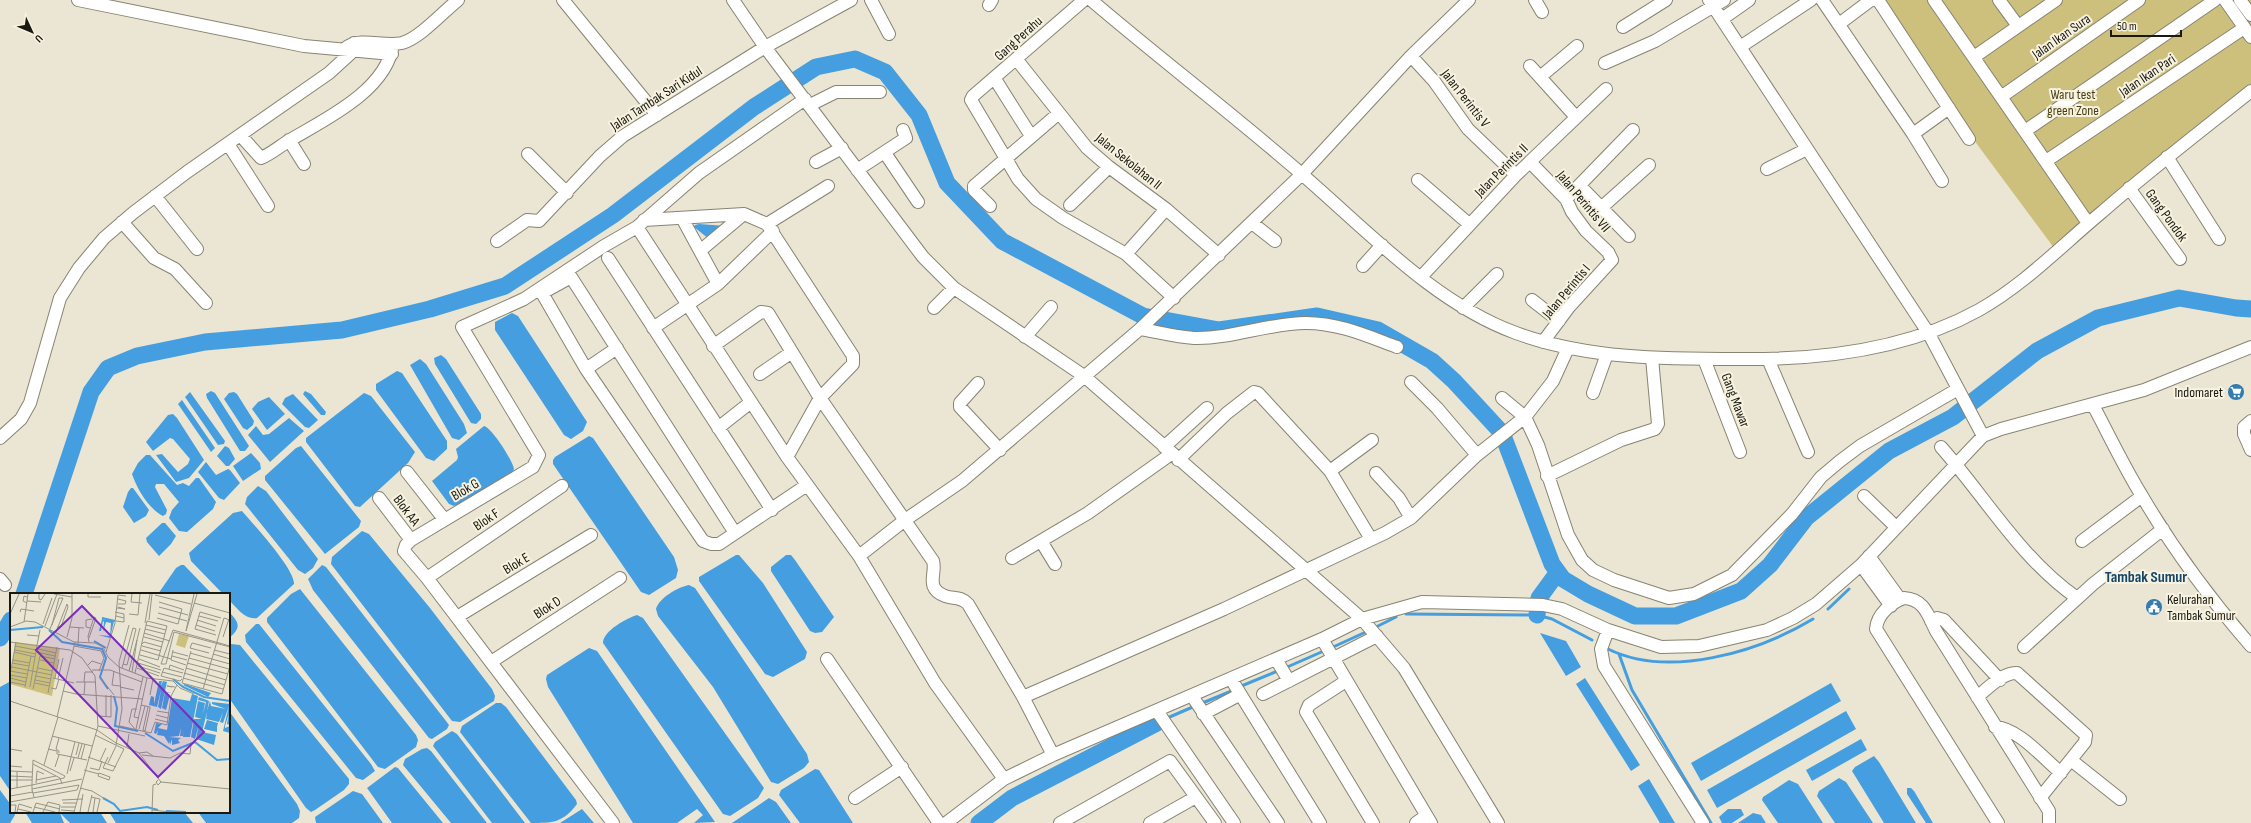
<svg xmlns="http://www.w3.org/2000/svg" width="2251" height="823" viewBox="0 0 2251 823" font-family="'Sofia Sans Condensed',sans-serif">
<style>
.green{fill:#cdc07c}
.water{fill:#459ee0}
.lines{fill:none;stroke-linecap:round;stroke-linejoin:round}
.stream{stroke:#459ee0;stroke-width:3}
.river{stroke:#459ee0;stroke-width:17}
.minor-casing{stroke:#878473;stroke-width:14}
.minor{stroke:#fff;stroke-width:12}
.labels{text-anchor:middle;stroke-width:4;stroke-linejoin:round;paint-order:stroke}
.street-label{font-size:14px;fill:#191811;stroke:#f7f3e0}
.park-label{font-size:14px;fill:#483f12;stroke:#f7f3e0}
.poi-label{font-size:14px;fill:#191811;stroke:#f7f3e0;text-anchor:end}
.quarter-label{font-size:16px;font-weight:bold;fill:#15476b;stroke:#f7f3e0}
.inset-river{fill:none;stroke:#459ee0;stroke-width:2}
.inset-road{fill:none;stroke:#969485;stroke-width:1}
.view{fill:#7b2cbf;fill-opacity:0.15;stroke:#7b2cbf;stroke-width:2}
.inset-edge{fill:none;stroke:#191811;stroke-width:2}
</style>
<rect width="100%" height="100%" fill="#eae6d3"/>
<path class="green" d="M1870,0H2251V91L2057,252Z"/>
<path class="water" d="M699,224L726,226L709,239L694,227L695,225Z
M512,313L518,316L587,422L583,431L571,439L564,435L495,330V322Z
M441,355L446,359L481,414V419L476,424L471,423L435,364L434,358Z
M420,359L426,364L464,424L467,433L459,440L452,438L410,365Z
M397,371L402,373L447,441V449L434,461L426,458L376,390V384Z
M211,391L215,393L249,446L245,451H240L207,398L206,394Z
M305,391L311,394L326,412L325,415H321L303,394Z
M190,392L225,441L224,444L218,445L185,397Z
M234,392L237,394L254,421L253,425L247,430L243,428L224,399L229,393Z
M364,393L371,396L415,452L408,463L360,507L355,506L306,442V438Z
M293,394L318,420L309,428L305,427L282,404L285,398Z
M269,397L285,414L267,430L252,409L258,402Z
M182,400L215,448L211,452L178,404Z
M173,414L177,418L204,460L189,478L176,482L156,455L162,454L178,472L188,464L190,459L173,439L170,438L153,451L146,442L168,415Z
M289,418L304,431L270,462L248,435L256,426L263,435L269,434Z
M484,426C492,428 513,461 514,469L512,473L459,504L454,506L449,504L432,481L457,460L458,457L456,449Z
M589,436L593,438L674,557L678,570L676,578L649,595L641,592L553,464V460L555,457Z
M225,446L229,448L235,459L229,466H226L217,456Z
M301,446L361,521L359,527L325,554L265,480V476L296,448Z
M251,453L260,463L261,469L243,481L233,466Z
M146,455H150L177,485L183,483L189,486L196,478H199L216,502L213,509L187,532L179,531L169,518L172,510L179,502L164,484H156L155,487L167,510L166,514L163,516C149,509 137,489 132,474L138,463Z
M206,462L216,475L228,469L230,470L240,483L224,500L219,498L198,472Z
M258,486L266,491L318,559L313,568L305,574L298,570L245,504L247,497Z
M131,488H133L149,510L146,516L134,523L123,507L128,492Z
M242,511C253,524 295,569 294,584L257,618C245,620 237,608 229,600V594H223L191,561L189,553L233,513Z
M162,523H165L176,536L171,544L159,556L147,542L146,538Z
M362,531L369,534L430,608L492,689L495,696L494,701L460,722L452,721L331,564L332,557Z
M736,555H739L763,583L807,652L805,659L773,677L765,674L699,581V577Z
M786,555H791L795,560L834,617L822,632L815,633L810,631L771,571V567Z
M181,565H184L212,594H158L176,568Z
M322,565L326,567L446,721L449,725L447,729L432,739L429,738L313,590L308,579Z
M689,585L695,588L807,754L809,762L804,768L778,784L771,782L713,687L658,616L656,609C659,598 678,587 689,585Z
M300,589L416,735L418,740L416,747L385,769L378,767L267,622V618L291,594Z
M229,612C240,623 241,628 229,638Z
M637,615L643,618L764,788L758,798L730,816L723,814L603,643C603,631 627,618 637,615Z
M256,624H259L371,764L375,771L363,780L356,778L246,642L245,635Z
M1540,633L1566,641L1581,667L1566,676Z
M231,644L240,645L349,779V784L344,790L315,810L311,812L306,808L229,698V646Z
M589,648L597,651L715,822L694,823L703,815L697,809L677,823H633L548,687L546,679L547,675Z
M1585,678L1640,765L1631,771L1576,684Z
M11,681V792L0,776V687Z
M1831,683L1841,701L1701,781L1691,763Z
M496,703H501L506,707L576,800L577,804C563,823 552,823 531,823L460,732L462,726Z
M229,711L297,804L300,811L299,818L292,823H206L198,812H229Z
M1846,711L1856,729L1717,808L1707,790Z
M452,731L457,734L525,823H492L433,746L435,742Z
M1861,739L1867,750L1812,781L1806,770Z
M427,748L431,751L487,823H451L403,765L405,759L422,749Z
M1874,756L1879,762L1916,823H1884L1852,771L1855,767Z
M395,767L398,768L443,823H392L367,788Z
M815,769L819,770L853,823H800L779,795L781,790Z
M1839,778L1846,782L1873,823H1835L1817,796L1819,791Z
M1649,779L1675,823H1660L1638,786Z
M1789,780L1798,784L1823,823H1778L1762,800L1763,797Z
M1907,788H1911L1914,791L1933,823H1926L1907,794Z
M0,790L11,805V812H14L15,815L10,823H0Z
M353,791L362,794L383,823H316L315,817Z
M769,798L776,802L791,823H732Z
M582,809L594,823H560Z
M1728,809H1741L1744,815L1732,823H1722L1719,817Z
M25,812H100L107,823H70L60,813L64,823H32Z
M109,812H184L193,823H116Z
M1753,813L1761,815L1766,823H1738Z"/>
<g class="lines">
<path class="stream" d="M1828,609L1849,589
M1406,614L1537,615L1552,619L1592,640
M1374,628L1396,617
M1331,648L1368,631
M1608,649C1669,679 1758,652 1813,619
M1619,654L1632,690L1711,823
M1285,668L1326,650
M1239,687L1280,670
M1200,704L1234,690
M1165,719L1195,706"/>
<path class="river" d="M24,594L91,392L108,368L137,356L205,342L342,330L430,309L505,286L613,215L754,107L816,67L855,59L885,72L919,115L947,183L1002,241L1143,316L1219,330L1317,316L1378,330L1432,361L1454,381L1502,433L1552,564L1563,579L1588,594L1635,616H1676L1741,591L1770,565L1806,518L1889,451L1953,417L2037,351L2098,318L2179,298L2236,308L2251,309
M1537,615L1539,598L1558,572
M0,638L11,620
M979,823L1012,798L1157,723"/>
<g class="minor-casing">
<path id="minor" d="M78,0L304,46L392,54
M563,0L657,115
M733,0L765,47L923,257L954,288L1084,376L1362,619L1404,668L1498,823
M871,0L889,34
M1084,0L973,96L971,100L1018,179L1036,199L1063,218L1126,254L1174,298
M1091,0C1159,58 1230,112 1297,170C1364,227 1433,303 1516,333C1587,359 1665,359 1740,359C1821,360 1907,350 1979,310C2025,284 2061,246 2102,212C2150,170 2201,131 2251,91
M1535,0L1542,12
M1709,0L1929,334L1983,436
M1822,0L1913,134L1942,181
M1878,0L1969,139
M1934,0L2088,223
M1999,0L2018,26
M2225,0L2251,37
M2240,0L2251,15
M989,5L992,0
M1722,19L1749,0
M1839,24L1871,0
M1623,27L1666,0
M347,47C361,37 384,47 402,43C420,38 443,12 458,0
M1740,47L1811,0
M1411,56L1434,81L1468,129L1516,175
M1974,57L2056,0
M1017,60L1087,148L1109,167L1166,209L1219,255
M1605,63L1655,41L1724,0
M1530,66L1576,117
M1540,77L1577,46
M995,79L1031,136
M2001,97L2139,0
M810,105L836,92H880
M2025,131L2215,0
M1913,134L1949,108
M241,136L261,158C271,154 280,146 290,140C326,119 387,90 393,44
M289,140L304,164
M228,144L268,206
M885,153L918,202
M528,154L567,193
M2167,157L2219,239
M2046,161L2244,28
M816,162L842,148
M1530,162L1566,199L1572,212L1586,231L1608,252L1612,260L1569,307L1543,342
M1767,169L1807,149
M857,170L906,138L903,130
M1418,180L1469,224
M1580,186L1629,236
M2129,188L2180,259
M155,196L197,249
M1566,199L1633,130
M1070,205L1109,167
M990,206L974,190V186L1059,113
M1601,208L1649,165
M682,218L718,284
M644,220L744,214L767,224L853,356V364L820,398L787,457
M122,222L154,258L175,269L206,303
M1252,223L1275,241
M767,224L828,186
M637,227L787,457L859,556L935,683L1004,779
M497,241L527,220L539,221L600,156L623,136L765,47L851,0
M701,250L744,214
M1126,254L1166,209
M608,258L772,510
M1363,266L1382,245
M1421,277L1516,175L1606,89
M1532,300L1559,321
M934,308L954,288
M1463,308L1497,274
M653,328L718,284L773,231
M1140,329C1158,332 1176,337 1194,338C1232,339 1269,323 1306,323C1339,323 1367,336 1397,347
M1025,337L1051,307
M713,346L761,312L768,313L820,398L933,561C937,573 924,588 945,596C953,599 961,596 968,604L1023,697L1053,755
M1704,359L1740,452
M1768,359L1808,452
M586,369L617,348
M760,374L792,352
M1411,382L1437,408L1477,455
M978,383L960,403V407L1000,450
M1593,393L1607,354
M1502,398L1525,417L1538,445L1568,535L1582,560L1593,570L1614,580L1669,598L1694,594L1732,575L1792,514L1821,477L1840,461L1860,446L1958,389
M2093,405C2109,435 2124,467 2142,496C2173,549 2211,600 2251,646
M2251,421L2244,427V434L2251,450
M718,428L751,402
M0,438L21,419L30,403L60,298L79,268L104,238L133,213L187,172L329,73L352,52L354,43
M1164,447L1207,408
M1941,447C1986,498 2021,559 2077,598
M1178,460L1227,413L1254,392L1258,393L1330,471L1371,539
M1330,471L1372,440
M407,472L444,519
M1376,473L1399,498L1411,518
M1547,476L1621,440L1655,429L1658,424L1652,358
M1864,496L1896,527
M379,498L411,540
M735,533L571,277L542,293L586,369L703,541L711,544H719L807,485
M1041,541L1055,564
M2082,541L2142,496
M859,556L905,520L962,481L1140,329L1302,174L1411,56L1469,0
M1869,556L1900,599
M1012,558L1088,513L1171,454
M1861,565L1891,606
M427,578L562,486
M0,579L5,585
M457,617L591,535
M1931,621L1937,618L1944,620L2000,680
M1608,630L1601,649L1604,666L1703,823
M1322,639L1431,823
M2024,647L2093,584L2163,529
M827,659L939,823
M1276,659L1289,681
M491,662L620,578
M1231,679L1320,823
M1346,681L1309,705L1306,712L1373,823
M1263,694L1377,636
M1192,696L1278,823
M1023,697L1224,609L1385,533L1411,518L1477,455L1525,417L1553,381L1568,348
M1977,697C1987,689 2003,672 2017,673L2086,735L2085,742L2040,798
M1157,711L1234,823
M1203,714L1239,695
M1995,727C2018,728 2043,758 2061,773
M2071,760L2120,799
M855,798L902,767
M613,823L427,578L404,551L406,545L411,540L533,467L539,455L462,327L524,299L604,246L637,227L699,173L805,99
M946,823L1004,779L1053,755L1322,639L1362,619L1422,602L1543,605L1562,609L1608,630L1661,647L1699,646L1767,630L1793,618L1816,604L1861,565L1983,436L2001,429L2144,390L2251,347
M1060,823L1170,761L1215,823
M1150,823L1196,797
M1416,823L1426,816
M1998,823L1876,629C1877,614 1891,603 1904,598C1924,599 1928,615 1936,631L2049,811V823"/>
</g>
<use href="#minor" class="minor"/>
</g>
<defs>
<g id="supermarket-disc" transform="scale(0.9)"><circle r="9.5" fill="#347bb0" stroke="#f7f3e0"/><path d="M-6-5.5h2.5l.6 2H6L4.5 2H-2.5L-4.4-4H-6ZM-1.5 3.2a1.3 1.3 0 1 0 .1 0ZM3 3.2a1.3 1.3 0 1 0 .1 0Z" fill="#fff"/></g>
<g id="civic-disc" transform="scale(0.9)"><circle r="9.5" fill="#347bb0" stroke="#f7f3e0"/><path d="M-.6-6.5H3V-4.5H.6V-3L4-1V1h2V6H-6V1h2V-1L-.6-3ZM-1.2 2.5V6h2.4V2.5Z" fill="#fff"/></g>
</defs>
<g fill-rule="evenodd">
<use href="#supermarket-disc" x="2236" y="392"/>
<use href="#civic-disc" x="2154" y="607"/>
</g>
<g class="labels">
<g class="street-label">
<text transform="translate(2061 36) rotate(-35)" y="5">Jalan Ikan Sura</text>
<text transform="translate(1018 38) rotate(-42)" y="5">Gang Perahu</text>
<text transform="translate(2147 75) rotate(-34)" y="5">Jalan Ikan Pari</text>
<text transform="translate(656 98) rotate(-33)" y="5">Jalan Tambak Sari Kidul</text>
<text transform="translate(1466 98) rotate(52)" y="5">Jalan Perintis V</text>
<text transform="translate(1129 161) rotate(39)" y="5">Jalan Sekolahan II</text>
<text transform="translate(1501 170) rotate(-45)" y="5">Jalan Perintis II</text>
<text transform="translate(1584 201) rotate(50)" y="5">Jalan Perintis VII</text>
<text transform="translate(2167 215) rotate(54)" y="5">Gang Pondok</text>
<text transform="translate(1566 291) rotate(-50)" y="5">Jalan Perintis I</text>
<text transform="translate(1736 400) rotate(69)" y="5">Gang Mawar</text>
<text transform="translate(465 489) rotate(-30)" y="5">Blok G</text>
<text transform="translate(407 510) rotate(53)" y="5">Blok AA</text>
<text transform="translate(486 519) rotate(-34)" y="5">Blok F</text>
<text transform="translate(516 563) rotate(-31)" y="5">Blok E</text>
<text transform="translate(547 607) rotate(-33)" y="5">Blok D</text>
</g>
<g class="park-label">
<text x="2073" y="99">Waru test<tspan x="2073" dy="16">green Zone</tspan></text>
</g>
<g class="poi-label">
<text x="2223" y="397">Indomaret</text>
<text x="2167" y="604" text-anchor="start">Kelurahan<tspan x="2167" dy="16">Tambak Sumur</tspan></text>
</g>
<g class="quarter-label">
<text x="2146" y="582">Tambak Sumur</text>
</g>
</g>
<g transform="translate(10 593)">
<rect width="220" height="220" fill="#eae6d3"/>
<path d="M169,41L179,43L175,55L166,52ZM5,49L50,55L42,103L0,91Z" fill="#cdc07c"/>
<path d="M92,26L104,28L100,45L88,42L100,43L101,30L96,29L93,39L94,29L93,28L91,38H89ZM149,88H152L151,93L153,88L157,89L151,116L148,114L151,97L147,114L139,112L141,103L144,104V111ZM173,92L175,91L201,100L198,104ZM155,99L161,100H156L160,102L156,117L152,115ZM182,101L188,103L180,144H173L174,136L173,143H170L171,135L169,143L159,144L171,145L168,147L170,150L162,152V146L160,152V148L159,151L154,143L147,142L148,137L146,141L144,140L146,130L152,131L148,135L157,137L162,105L180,108ZM189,104L199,108L197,118L200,108L201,113L216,116L202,111V109L220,111V132L217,131L219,120L215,133V135L220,133V140L213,138L219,113L213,130L210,129L213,119L209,129L196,126L197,119L192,139L206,142L204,152L186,146L189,131L185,146L181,144L184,126H192L185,124L188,108L195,110L193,121L196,109L188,107ZM197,127L208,130L207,134L197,132L207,134V139L194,136Z" fill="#459ee0"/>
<path class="inset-river" d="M92,25L105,28M0,37L33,34M39,37L52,49L92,56L96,65L90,84L98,96M84,48L96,55M163,86L173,94L194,104L220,108M104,103L107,115L105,133L128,138M135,140L163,158L185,149L207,167L220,166M93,205L104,211L110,218L137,214L148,217M156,218L176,219"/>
<path class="inset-road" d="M29,1V6L31,7L35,1M44,1L62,4M78,1V4H91M122,1L121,9L132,10M184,1L176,38L187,1M145,2L181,11M17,8L31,9M17,10L13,8L14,3L17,4M184,10L220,20M108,11H115L116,8L108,6M149,14L178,22M107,15L115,16L108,14M10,19L11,16L24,18M105,19L114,21V25L106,23M148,20L177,28M0,21L9,1M119,21L128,22L130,1M189,23L208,28M147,25L168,31L172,16L149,9M139,27L142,1M187,27L206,33M106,28L114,29V25M14,29L18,1M135,30L140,1M33,31L42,5M136,32L156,37M186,32L205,38M35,33L47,1M0,34L16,28L25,29L64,49L85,50L93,54L98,64L109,74L137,85L163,88L170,95L184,101M47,34H51L58,14L57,11M60,34L74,35M80,35L76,34V27L82,26M40,36L53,5H49L42,32M135,36L155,41M46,39L57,11M134,40L160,48M17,42L29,43M206,42L185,36L190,19L211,25M57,44L62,25V1M134,44L153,49M213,44L219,26M0,49L60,57L72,65L85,83L88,133L64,219M79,49L78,43L84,24L86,25L79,45M68,51L69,35M132,51L134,49L152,54M27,52L30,37M5,53L26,57M64,53L91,58L94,65L89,78M132,53L151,58M220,53L163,37L151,71H156L164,39L220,54M28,56L46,60M5,57L26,61M131,57L161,66M163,57L161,67L176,72M204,57L220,61M181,58L172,90L212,101L220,73M4,59L25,64M26,59L45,63M96,59L105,30L108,2L116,3M163,59L178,63M180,60L220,71M199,60L180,55L182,50L201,55M203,61L220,66M130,62L148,67L157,33L137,28L133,45M30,63L45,66M162,63L177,67M179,65L219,76M129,66L150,74M3,67L20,70M30,67L44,70M2,70L19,73M128,70L151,77M177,70L218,81M78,72L82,68L91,71M128,73L150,80M2,74L42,82M28,75L42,78M112,75L123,35L126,36L117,72L113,71M127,75L149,83M176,75L216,87M159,76L160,72L174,77M82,77H100L132,89M0,78L17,81M104,78L102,92L110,93M119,78L130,35M122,79L127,47M152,79L172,84M125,80L133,45M174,80L215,92M0,82L6,49M0,82L17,85M26,83L41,86M151,83L170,88L172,86M151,83L154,75L173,80M0,85L16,89M43,85L64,90M45,85L49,66M173,85L213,96M48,86L53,65M25,87L40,90M92,87L104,102M0,89L15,92M66,89H86M74,89L75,79H83M25,90L39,93M15,94L21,63M20,94L27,52M110,94L124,97M162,94L157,93L165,94M41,95L46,96L49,86M23,96L30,63M193,96L214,25L220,27M53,98L66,101L133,106M38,100L47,54M74,102L75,89M140,102L143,86M0,108L87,137L106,150L129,160L151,189L148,192L146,189L148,187M131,112L140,114V115L135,138L133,137L138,114M147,118L159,120M146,122L158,125M89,123L101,124V102M47,124L65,49M96,124V102M129,125L124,124L133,84M145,126L157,129M88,133L135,143M110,133L141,140L145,129L157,132L161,103L167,92M125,136L119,129L122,116H127M126,136L137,85M129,136L135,113M85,142L114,156L103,178L93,175L98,164M42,143L82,153M49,145L46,156L49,158V160M106,152L112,116L109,69L119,32M117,154L119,141M0,156L12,158M38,156L47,158V161L77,167M129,160L137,159L143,163M66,162L69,150M132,162L160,165L170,160L180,161L181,152M61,164L65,149M78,164L106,174M68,165L72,151M71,166L75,151M90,168L96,155M98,170L106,153M23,171L50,185L52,191M34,172L48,124M0,173L12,174M45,174L49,162M80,175L89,177L92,168M74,177L89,181M0,178L22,179M60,178L64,165M89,180L100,184L99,187L88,183ZM57,181L61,164M0,183L22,184M0,187H22M26,187L46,183M151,189L220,196M26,190L27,178L34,181M7,195V179M70,195L82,198L95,206M0,196L22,192L54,185L55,183L23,167L22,190V197L24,204M22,196L72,186M0,203L23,199M81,204L90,206L87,219M52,207L73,206M0,209L67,197L69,192L23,200M53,210H66M0,212H6L5,219M24,214L45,219M51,214H65M8,216L21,219M51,217L64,218M142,217L160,219M7,219L9,211L22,215M23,219L26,210L50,216M33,219L38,209L50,212L49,219M70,219L73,201M78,219L82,202M83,219L85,205M142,219L143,192L146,191"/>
<path class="view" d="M72,13L194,139L148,184L26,57Z"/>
<rect width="220" height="220" class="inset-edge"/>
</g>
<g transform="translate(32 32) rotate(134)" stroke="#f7f3e0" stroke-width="3" paint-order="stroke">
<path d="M0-3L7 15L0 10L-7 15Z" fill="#191811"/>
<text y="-6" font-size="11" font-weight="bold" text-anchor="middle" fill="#191811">U</text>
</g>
<path d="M2111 30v6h70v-6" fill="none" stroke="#191811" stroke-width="2"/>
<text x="2117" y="30" font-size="12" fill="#191811" stroke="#f7f3e0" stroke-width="3" paint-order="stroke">50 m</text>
</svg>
